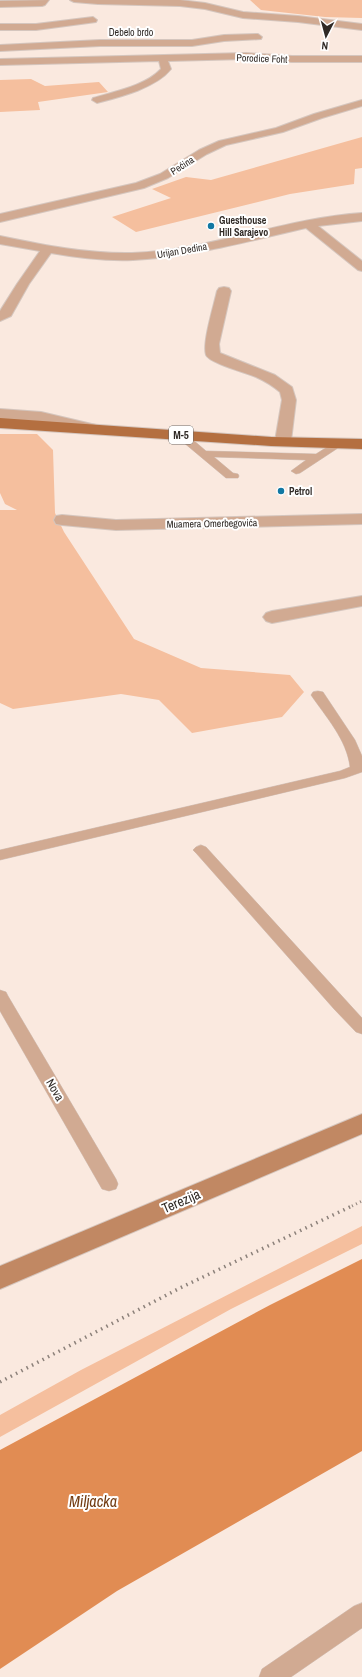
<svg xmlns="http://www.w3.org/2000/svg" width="362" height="1677" viewBox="0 0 362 1677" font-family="'Archivo Narrow',sans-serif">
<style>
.green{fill:#f5bf9e}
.water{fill:#e18c53}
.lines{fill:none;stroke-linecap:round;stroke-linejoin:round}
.lane-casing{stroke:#d5c6be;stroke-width:1}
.street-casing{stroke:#d5c6be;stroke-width:2}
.secondary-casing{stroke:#d5c6be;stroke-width:2}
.primary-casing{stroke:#d5c6be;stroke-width:2}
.path-far1{stroke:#8c817a;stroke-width:3;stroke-dasharray:1 3.5;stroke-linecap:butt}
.path{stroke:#8c817a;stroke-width:3.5;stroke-dasharray:1.5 4.5;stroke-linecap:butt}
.lane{fill:#d1aa92;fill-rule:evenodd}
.street{fill:#d1aa92;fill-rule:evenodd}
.secondary{fill:#c18863;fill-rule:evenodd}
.primary{fill:#b46f40;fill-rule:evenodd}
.poi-dot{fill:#1178a3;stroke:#fff;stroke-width:1.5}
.labels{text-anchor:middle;stroke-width:4;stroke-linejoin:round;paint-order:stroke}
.far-street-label{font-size:10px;fill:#2f2925;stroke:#fff}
.far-poi-label{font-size:10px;font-weight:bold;fill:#2f2925;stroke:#fff;text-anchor:start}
.shield{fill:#fff;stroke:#6d6966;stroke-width:1}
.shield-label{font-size:11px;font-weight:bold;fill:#2f2925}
.street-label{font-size:12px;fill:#2f2925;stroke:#fff}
.near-street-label{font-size:14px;fill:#2f2925;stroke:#fff}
.near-water-label{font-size:16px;font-style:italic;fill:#733c12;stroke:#fff}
</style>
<rect width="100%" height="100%" fill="#fae9df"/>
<path class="green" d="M250,0H362V18L325,17L261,10Z
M31,79L45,86L99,82L108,92L38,102L40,110L0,112V80Z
M362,137V168L355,169L354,184L290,194L136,232L112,217L171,198L152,189L186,177L211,180Z
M0,434H37L53,450L55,513L64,532L134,639L201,668L290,675L304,692L282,717L192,733L159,700L121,694L13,709L0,703V510H17L5,504L0,493Z
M362,1226V1244L231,1309L0,1437V1415L81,1370Z"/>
<path class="water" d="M362,1259V1451L117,1591L0,1669V1450L270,1305Z"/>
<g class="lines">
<g class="lane-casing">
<path id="lane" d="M181,432L185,433L206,451L316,454L335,442H343L344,444L300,473L296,474L291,471L306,460L214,457L233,473L238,474L239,476L238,478H226L177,437L176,435Z
M318,691L323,692L355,740L362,756V772L345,778L0,860V850L340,771L350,767C347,740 326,717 311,695L313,692Z
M201,845L206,847L362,1018V1034L356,1032L334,1009L196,853L193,850L196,847Z
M0,990L6,992L8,996L116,1179L118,1184L116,1189L109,1191L102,1189L0,1011Z
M362,1603V1628L291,1677H259L262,1669L354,1606Z"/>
</g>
<g class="street-casing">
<path id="street" d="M49,0L45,5L42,6L0,7V1Z
M70,0H180L205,3L243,12L298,16L362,24V30L298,22L243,18L205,9L180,6L98,4L74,2Z
M93,17L97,20L96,22L36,30H0V24H36Z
M258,34L262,37L261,39L224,41L192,46H100L0,51V45L100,40H192L224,35Z
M246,53L292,56H362V62H292L246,59L168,61L171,69C156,88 120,97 97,103L92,100L93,98C116,91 145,86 161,69L159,61L0,65V59Z
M362,100V106L322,118L283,132L226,145L207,154L168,178L144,188L0,222V214L136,183L160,174L199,150L219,141L276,128L314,114Z
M362,213V221L318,226L362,261V271L358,270L306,228C249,241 192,257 133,260C106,261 78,258 51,253L29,284L11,316L0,321V311L17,284L40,251L0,244V236C43,245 88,254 132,253C211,250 285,218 362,213Z
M224,287L229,288L231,291L219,344L220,353L275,375L292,387L296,400L291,441L288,444L283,446L278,444L275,441L282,400L280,392C273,386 265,381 256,377C247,373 209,363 206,355C202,343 214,305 217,291L219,288Z
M0,409L41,412L96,425L99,428L96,431L91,433L41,422L0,419Z
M362,514V524L116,530L62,525L56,524L54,520L56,516L62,515L116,520Z
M362,596V606L272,623L266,621L263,617L266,613L272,611Z"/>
</g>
<g class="secondary-casing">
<path id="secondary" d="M362,1114V1134L0,1289V1266Z"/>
</g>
<g class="primary-casing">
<path id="primary" d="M0,418L271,437L362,439V449L271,446L0,428Z"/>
</g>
<path class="path-far1" d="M352,1206L362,1201"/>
<path class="path" d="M0,1382L180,1288L354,1205"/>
<use href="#lane" class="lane"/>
<use href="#street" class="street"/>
<use href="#secondary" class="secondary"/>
<use href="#primary" class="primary"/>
</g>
<g class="poi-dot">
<circle cx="211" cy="226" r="4"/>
<circle cx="281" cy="491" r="4"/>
</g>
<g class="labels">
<g class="far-street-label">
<text x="131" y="36">Debelo brdo</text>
<text transform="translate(262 58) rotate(2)" y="4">Porodice Foht</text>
<text transform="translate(182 165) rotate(-32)" y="4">Pećina</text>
<text transform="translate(182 250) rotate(-10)" y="4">Urijan Dedina</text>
<text transform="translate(212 523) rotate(-1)" y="4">Muamera Omerbegovića</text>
</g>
<g class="far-poi-label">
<text x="219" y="224">Guesthouse<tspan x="219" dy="12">Hill Sarajevo</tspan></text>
<text x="289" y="495">Petrol</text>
</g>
<rect class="shield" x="169" y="426" width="24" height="18" rx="3"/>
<g class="shield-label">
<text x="181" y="439">M-5</text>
</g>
<g class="street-label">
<text transform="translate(55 1090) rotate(60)" y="4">Nova</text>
</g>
<g class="near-street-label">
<text transform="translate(181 1201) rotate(-23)" y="5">Terezija</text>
</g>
<g class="near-water-label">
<text x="93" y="1507">Miljacka</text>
</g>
</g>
<g transform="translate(326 36) rotate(186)" stroke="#ffffff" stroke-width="3" paint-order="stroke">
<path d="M0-3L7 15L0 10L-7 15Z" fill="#2f2925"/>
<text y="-6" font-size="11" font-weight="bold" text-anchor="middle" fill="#2f2925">N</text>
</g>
</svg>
